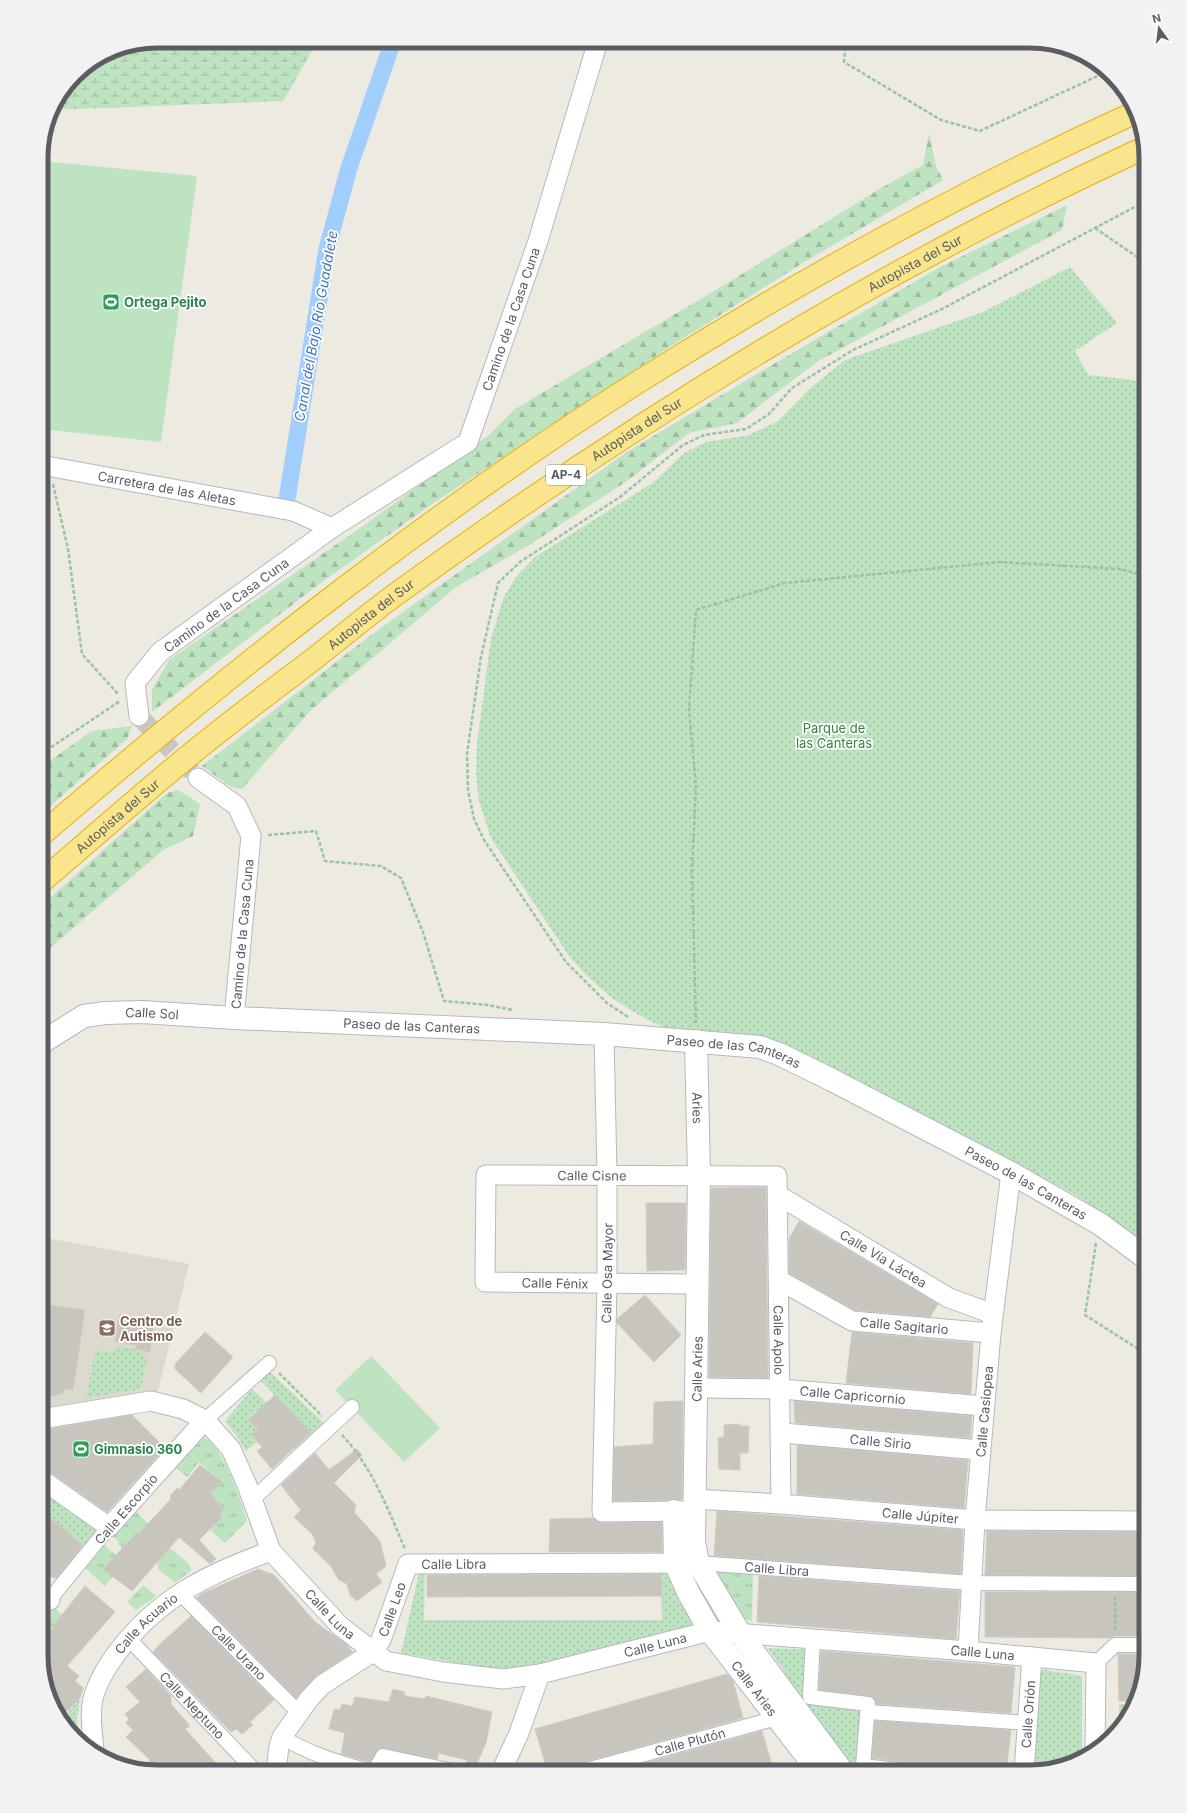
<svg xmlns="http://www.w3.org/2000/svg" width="1187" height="1813" viewBox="0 0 1187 1813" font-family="Inter,sans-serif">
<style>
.education{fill:#dcdacf}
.grass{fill:url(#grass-tufts)}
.forest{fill:url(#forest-firs)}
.wetland{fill:url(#wetland-marsh)}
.park{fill:url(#park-dots)}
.pitch{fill:#bee3c0}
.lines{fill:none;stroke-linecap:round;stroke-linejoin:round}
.canal{stroke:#a1cefc;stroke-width:17}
.building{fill:#c8c4be;stroke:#d1ccc0}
.minor-tunnel{stroke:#c8c7c1;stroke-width:19;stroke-dasharray:19 10;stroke-linecap:butt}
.pedestrian-casing{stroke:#b7b8bd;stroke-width:16}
.minor-casing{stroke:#b7b8bd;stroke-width:21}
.tertiary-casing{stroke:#b7b8bd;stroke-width:24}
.motorway-casing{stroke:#e6b007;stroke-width:24}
.path{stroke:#97c4a7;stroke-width:2.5;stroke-dasharray:4 2;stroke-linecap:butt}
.pedestrian{stroke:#fff;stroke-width:14}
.minor{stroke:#fff;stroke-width:19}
.tertiary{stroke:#fff;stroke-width:22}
.motorway{stroke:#f9e58b;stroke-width:22}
.labels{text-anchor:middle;stroke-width:3.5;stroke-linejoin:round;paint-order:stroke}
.shield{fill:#fff;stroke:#8c8e91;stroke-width:1}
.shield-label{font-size:12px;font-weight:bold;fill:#5a5d62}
.street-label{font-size:13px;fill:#5a5d62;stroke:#fff}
.leisure-label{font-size:13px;font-weight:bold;fill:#27864d;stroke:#fff;text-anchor:start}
.park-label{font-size:13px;fill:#378340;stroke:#fff}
.education-label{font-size:13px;font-weight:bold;fill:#785e54;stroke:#fff;text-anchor:start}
.water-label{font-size:14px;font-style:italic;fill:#4577be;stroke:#fff}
.rim{fill:none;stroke:#5a5d62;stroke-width:5}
</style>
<defs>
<pattern id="grass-tufts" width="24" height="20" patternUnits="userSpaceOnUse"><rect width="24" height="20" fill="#bee3c0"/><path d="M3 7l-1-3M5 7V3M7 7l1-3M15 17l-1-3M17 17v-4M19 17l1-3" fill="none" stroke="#9dbb9f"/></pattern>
<pattern id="forest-firs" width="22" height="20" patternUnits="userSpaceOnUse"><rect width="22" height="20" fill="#bee3c0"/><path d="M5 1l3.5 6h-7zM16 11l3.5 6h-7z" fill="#9dbb9f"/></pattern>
<pattern id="wetland-marsh" width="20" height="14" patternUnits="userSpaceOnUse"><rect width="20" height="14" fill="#bee3c0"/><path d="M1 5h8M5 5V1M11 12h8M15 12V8" fill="none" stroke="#9dbb9f"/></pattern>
<pattern id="park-dots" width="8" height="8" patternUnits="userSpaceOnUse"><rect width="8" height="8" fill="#bee3c0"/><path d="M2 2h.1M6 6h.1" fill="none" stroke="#9dbb9f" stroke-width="1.8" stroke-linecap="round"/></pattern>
</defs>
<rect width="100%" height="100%" fill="#eceae1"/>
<path class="education" d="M41,1237L189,1264L158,1391L41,1413Z"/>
<path class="grass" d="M200,1436C221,1439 242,1502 247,1521L225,1543L210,1530L222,1517L220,1515L224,1509L210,1494L222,1482L199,1462L187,1477L173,1466Z
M134,1510L154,1529L152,1533L188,1563L192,1570L175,1583L158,1569L157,1562L166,1552L139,1533L136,1532L122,1548L118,1544L119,1542L112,1536Z
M104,1545L116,1555L103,1568L113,1577L105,1586L85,1568Z
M706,1566L753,1571L752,1621L744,1619Z
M143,1585L156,1596L136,1610L127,1602Z
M59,1597L62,1600L55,1608L62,1615L53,1626L61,1633L53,1638L41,1627V1618Z"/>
<path class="forest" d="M929,133L936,166L943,180L806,261L679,341L435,502L322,582L152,712V690L169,660L363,526L489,435L515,409L731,281L881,188L923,165Z
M1067,205L1062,230L818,361L737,423L689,433L627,481L529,545L456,587L310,711L242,789L231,787L202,766L375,632L627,452L760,372L940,267Z
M132,726L127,739L41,814V767L92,731Z
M178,790L200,804L193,836L163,850L41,956V906L167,793Z"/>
<path class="wetland" d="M157,41H318L283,101L52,110L75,75L113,50Z"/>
<path class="park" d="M1070,267L1117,323L1075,351L1088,375L1133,380L1146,386V1245L1076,1195L814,1059L769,1040L674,1032L644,1018L612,998L588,977L569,956L491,838L479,801L476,774L477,744L491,638L504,597L516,577L535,557L654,482L684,453L706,442L749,435L778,421L808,390L845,360L983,312Z
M115,1346L134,1349L148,1356L141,1389L86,1398L96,1350L113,1353Z
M268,1370L326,1425L298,1452L294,1448L311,1432L260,1380Z
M252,1389L269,1405L260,1413L257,1410L248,1419L258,1429L251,1435L257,1442L246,1451L239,1439L225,1421Z
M41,1486L98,1528L84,1545L41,1510Z
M420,1569H425L424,1620H662L661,1570H669L693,1626L543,1663L498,1670L401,1653Z
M768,1648L812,1650L810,1697L868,1704L866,1764L952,1772H852Z
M1040,1669L1082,1676V1758L1032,1771Z
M80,1698L77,1719L78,1735L62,1719Z
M1119,1704H1133L1130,1714L1119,1726Z"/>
<path class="pitch" d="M41,161L197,176L161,442L41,429Z
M371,1356L440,1428L404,1462L335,1390Z"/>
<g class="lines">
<path class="canal" d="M287,499L327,249L349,168L393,41"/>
</g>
<path class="building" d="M766,1187L768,1378L709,1377L711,1188Z
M646,1203H686L685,1270L647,1271Z
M799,1221L938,1304L930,1317L855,1310L789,1273V1239Z
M645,1295L681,1335L654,1362L617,1323V1319Z
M41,1304L85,1310L73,1390L65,1389L63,1393L46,1398L50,1378L46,1377L50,1357L41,1356Z
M119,1315L154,1322L150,1352L137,1349L136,1345L115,1342Z
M205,1332L233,1357L201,1393L175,1369V1364Z
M852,1332L973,1343L971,1394L846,1383Z
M275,1395L311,1432L272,1469L257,1451L262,1447L251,1435L258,1429L248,1420Z
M683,1401L682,1500L674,1499L668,1500L613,1501L614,1447L653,1444L654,1402Z
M794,1401L972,1416L970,1438L795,1423Z
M132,1415L165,1448L107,1512L47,1470L41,1468V1430Z
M739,1424V1426H749L748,1453H740V1470L719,1469L718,1438L724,1437V1425Z
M797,1445L968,1460L964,1508L797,1494Z
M357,1449L362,1455L334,1483L356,1505L354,1512L380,1541L386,1566L376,1574L382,1582L357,1601L350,1595L347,1584L339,1580L330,1565L313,1549L316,1542L312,1534L294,1517L301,1510L281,1485L315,1453L329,1470Z
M200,1465L222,1482L210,1494L224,1509L220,1515L222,1517L199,1540L216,1559L210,1564L179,1537L132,1591L103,1569L137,1532L139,1533L171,1499L170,1496L177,1488L179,1490Z
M41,1510L83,1545L57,1578L50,1577L41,1572Z
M717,1511L963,1530L961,1574L714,1556Z
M593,1518L602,1523L662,1522V1552H549L550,1519Z
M987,1531L1146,1532V1576L985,1575Z
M258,1569L274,1575L315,1622L346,1644L353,1652L316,1676L296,1698L197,1598L201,1594Z
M661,1574L662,1596L427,1597V1575Z
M759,1576L960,1591L956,1639L757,1622Z
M85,1586L115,1612L67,1666L79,1676L75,1681L83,1688L80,1698L66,1712L53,1702L41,1656V1641L55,1627L53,1626Z
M985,1592H1146V1636H1115L1110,1638L985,1637Z
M191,1616L274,1700L250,1722L253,1725L242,1734L236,1729L231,1732L153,1652L159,1645Z
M821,1651L1015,1667L1011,1713L876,1704L873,1697L869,1696L819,1690Z
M1118,1654H1146L1134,1701H1119Z
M146,1669L171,1696V1704L190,1726L185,1729L224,1772H150L143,1770L150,1760L126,1737L133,1730L126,1723L129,1719L125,1714L140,1702L126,1687Z
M727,1674L733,1681L743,1718L577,1764L573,1766L571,1772H548L535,1729Z
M393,1689L404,1692L405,1696L425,1699L426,1696L492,1712L486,1743L473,1772H466L467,1760L438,1753V1759L380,1748L370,1762L341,1754L345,1733L329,1729L334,1709L340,1710L342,1704L352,1706L355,1697L389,1702Z
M875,1721L1011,1730L1006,1772H952L924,1769L917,1764L872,1758Z
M762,1731L774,1772H612Z
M387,1766L416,1772H384Z"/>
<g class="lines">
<path class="minor-tunnel" d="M139,716L198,778"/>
<g class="pedestrian-casing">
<g id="pedestrian">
<path d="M205,1420L269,1363"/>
<path d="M253,1499L352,1407"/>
<path id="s1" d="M698,1563L972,1583L1146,1584"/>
<path id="s2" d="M179,1592L299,1713"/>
<path d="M41,1610L109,1527"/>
<path id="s3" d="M128,1638L256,1772"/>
<path d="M813,1638L810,1697L868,1704L863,1766L916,1772"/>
<path d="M1096,1663L1115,1645H1146"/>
<path d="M868,1712L1028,1723"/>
<path d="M282,1737C311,1755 341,1763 373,1772"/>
<path d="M374,1772L383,1756L458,1772"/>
<path id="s4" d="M579,1772L777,1718"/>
</g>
</g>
<g class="minor-casing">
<g id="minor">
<path id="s5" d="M41,465L293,511L332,528L160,652L135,683L139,716"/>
<path id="s6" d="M332,528L468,442L538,241L598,41"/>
<path d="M198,778L237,806L251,836L234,1018"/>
<path d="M604,1034L607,1175V1284L602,1512L689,1511"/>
<path id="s7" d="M778,1195L949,1298L993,1314"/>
<path id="s8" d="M779,1280L852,1321L991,1333"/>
<path id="s9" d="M698,1284L485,1282L486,1175L777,1176L781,1504"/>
<path id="s10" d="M697,1388L781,1389L984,1406"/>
<path id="s11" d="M41,1419L151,1401L183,1409L205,1420L231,1449L247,1485L271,1551L340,1626L386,1661L443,1672L503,1679L540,1674L710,1631L968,1651L1096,1663L1095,1750"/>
<path id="s12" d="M782,1433L980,1450"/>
<path d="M41,1479L109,1527L205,1420"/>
<path id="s13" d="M695,1499L781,1504L975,1520L1146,1521"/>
<path d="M41,1596L50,1600"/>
<path id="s14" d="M968,1651L975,1520L991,1333L1011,1173"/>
<path id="s15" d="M94,1751C93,1735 89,1716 93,1699C97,1682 106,1668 116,1654C158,1598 207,1574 271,1551"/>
<path id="s16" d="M276,1772L279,1746L282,1737L309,1699L322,1685L373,1652L381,1640L408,1564L691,1563"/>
<path d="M501,1772L519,1733L540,1674"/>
<path id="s17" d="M1024,1772L1032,1657"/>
</g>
</g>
<g class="tertiary-casing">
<g id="tertiary">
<path id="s18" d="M696,1041L699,1175L694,1542L698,1563L739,1632L843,1772"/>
<path id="s19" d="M41,1043L84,1016L105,1013L142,1012L234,1018L604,1034L760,1047L779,1054L832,1080L1011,1173L1100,1224L1146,1258"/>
<path id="s20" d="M674,1511L675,1563L688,1592L710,1631L819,1772"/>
</g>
</g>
<g class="motorway-casing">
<g id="motorway">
<path d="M41,835C230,673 426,517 635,384C795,283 962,191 1134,113"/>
<path id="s21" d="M41,882C83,846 125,809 168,773C215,733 265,696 315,658C343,636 370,613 399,592C633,422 880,269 1144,148"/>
</g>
</g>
<path class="path" d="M846,41L844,62L941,120L980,131L1104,73
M1095,228L1146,263
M53,484L68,549L82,654L118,694
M41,754L120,701
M268,835L316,831L325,861L381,866L401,878L423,932L444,1001L488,1005L513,1010
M628,1017L607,1003L566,962L484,840L474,819L468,790L467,754L481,657L498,583L520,562L620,497L683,445L704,435L746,429L769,414L792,388L853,350L942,309L1146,201
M696,1023L692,870L696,786L689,709L696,610L785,583L1000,562L1120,569L1146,576
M1096,1243L1085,1315L1146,1354
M279,1373L322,1416
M342,1435C372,1467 388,1509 405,1549
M1115,1630V1597"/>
<use href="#pedestrian" class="pedestrian"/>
<use href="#minor" class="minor"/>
<use href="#tertiary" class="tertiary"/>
<use href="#motorway" class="motorway"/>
</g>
<defs>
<g id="stadium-square" transform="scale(0.9)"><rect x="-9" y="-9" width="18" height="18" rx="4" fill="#2e9e5b" stroke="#fff"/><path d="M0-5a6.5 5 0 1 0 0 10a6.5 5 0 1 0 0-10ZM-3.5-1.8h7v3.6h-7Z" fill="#fff"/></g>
<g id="school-square" transform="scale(0.9)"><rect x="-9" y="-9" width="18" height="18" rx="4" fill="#8d6e63" stroke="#fff"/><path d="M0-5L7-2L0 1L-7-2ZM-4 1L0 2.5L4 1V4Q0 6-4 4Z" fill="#fff"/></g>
</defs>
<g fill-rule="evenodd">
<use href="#stadium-square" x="111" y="302"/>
<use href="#school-square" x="107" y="1328"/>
<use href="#stadium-square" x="81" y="1449"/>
</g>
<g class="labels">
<rect class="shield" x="546" y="465" width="40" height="20" rx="3"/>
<g class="shield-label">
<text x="566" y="479">AP-4</text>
</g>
<g class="street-label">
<text dy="5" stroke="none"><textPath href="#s21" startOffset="1073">Autopista del Sur</textPath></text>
<text dy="5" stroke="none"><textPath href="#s6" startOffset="291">Camino de la Casa Cuna</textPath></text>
<text dy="5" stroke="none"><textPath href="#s21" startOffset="749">Autopista del Sur</textPath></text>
<text dy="5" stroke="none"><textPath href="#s5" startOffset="128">Carretera de las Aletas</textPath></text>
<text transform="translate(226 605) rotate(-36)" y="5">Camino de la Casa Cuna</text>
<text dy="5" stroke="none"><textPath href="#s21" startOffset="425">Autopista del Sur</textPath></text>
<text dy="5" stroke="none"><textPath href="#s21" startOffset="101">Autopista del Sur</textPath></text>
<text transform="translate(242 934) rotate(-85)" y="5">Camino de la Casa Cuna</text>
<text dy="5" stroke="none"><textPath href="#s19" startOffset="119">Calle Sol</textPath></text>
<text dy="5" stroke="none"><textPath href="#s19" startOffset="379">Paseo de las Canteras</textPath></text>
<text dy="5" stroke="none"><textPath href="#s19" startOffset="703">Paseo de las Canteras</textPath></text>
<text dy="5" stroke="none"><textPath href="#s18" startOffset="67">Aries</textPath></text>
<text dy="5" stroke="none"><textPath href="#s9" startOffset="426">Calle Cisne</textPath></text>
<text dy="5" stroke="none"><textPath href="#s19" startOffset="1027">Paseo de las Canteras</textPath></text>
<text dy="5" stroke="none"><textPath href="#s7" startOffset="123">Calle Vía Láctea</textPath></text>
<text transform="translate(607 1273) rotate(-89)" y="5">Calle Osa Mayor</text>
<text transform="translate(555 1283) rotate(1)" y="5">Calle Fénix</text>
<text dy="5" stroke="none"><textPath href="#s8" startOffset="136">Calle Sagitario</textPath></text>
<text dy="5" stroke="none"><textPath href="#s9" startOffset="775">Calle Apolo</textPath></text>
<text transform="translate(697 1369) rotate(-89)" y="5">Calle Aries</text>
<text dy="5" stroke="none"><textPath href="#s10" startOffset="156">Calle Capricornio</textPath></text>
<text dy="5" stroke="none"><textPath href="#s14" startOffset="240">Calle Casiopea</textPath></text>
<text dy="5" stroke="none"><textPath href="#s12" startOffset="99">Calle Sirio</textPath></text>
<text transform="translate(126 1509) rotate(-49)" y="5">Calle Escorpio</text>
<text dy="5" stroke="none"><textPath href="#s13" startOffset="226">Calle Júpiter</textPath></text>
<text dy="5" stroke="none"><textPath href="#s16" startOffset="303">Calle Libra</textPath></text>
<text dy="5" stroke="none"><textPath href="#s1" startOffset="79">Calle Libra</textPath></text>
<text dy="5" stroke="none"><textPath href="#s16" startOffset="209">Calle Leo</textPath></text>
<text dy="5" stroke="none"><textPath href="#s11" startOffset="404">Calle Luna</textPath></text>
<text dy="5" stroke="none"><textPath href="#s15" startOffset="146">Calle Acuario</textPath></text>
<text dy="5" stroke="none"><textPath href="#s11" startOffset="752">Calle Luna</textPath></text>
<text dy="5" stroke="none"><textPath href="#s2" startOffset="85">Calle Urano</textPath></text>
<text dy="5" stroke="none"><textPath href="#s11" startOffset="1082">Calle Luna</textPath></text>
<text dy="5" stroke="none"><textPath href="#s20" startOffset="201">Calle Aries</textPath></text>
<text dy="5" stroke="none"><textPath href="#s3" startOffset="93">Calle Neptuno</textPath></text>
<text dy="5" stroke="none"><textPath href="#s17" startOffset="58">Calle Orión</textPath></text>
<text dy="5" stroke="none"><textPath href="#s4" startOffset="115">Calle Plutón</textPath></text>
</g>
<g class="leisure-label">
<text x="124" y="307">Ortega Pejito</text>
<text x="94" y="1454">Gimnasio 360</text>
</g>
<g class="park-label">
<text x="834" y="733">Parque de<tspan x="834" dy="15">las Canteras</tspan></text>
</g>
<g class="education-label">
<text x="120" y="1326">Centro de<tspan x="120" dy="15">Autismo</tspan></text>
</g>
<g class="water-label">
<text transform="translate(316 326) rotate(-80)" y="5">Canal del Bajo Río Guadalete</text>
</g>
</g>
<path d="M0 0H1187V1813H0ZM157 48H1030A109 109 0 0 1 1139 157V1656A109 109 0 0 1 1030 1765H157A109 109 0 0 1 48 1656V157A109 109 0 0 1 157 48Z" fill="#f2f2f2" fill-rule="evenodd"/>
<path class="rim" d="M157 48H1030A109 109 0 0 1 1139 157V1656A109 109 0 0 1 1030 1765H157A109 109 0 0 1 48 1656V157A109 109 0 0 1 157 48Z"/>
<g transform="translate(1159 28) rotate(346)" stroke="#ffffff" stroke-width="3" paint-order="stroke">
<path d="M0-3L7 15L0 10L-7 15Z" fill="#5a5d62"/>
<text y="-6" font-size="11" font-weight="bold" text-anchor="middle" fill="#5a5d62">N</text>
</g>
</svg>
